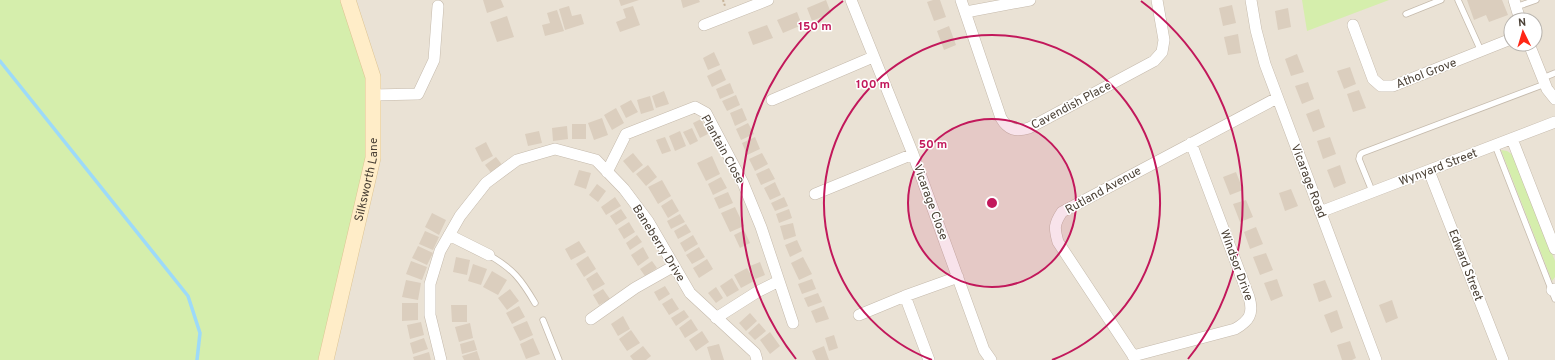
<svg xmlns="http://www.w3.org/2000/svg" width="1555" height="360" viewBox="0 0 1555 360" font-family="Overpass,sans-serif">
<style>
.residential{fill:#eae2d5;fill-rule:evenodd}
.green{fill:#d5eeac}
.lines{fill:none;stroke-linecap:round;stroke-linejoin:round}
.stream{stroke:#9ddaf9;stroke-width:3.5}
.building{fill:#dbcebe}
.lane-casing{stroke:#c5baac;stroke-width:7}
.street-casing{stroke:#c5baac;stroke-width:12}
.secondary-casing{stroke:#dec594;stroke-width:16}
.path{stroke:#c6b298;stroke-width:2;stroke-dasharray:2 2;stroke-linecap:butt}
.lane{stroke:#fff;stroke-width:5.5}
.street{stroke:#fff;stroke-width:11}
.secondary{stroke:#ffedc8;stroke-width:15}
.ring{fill:none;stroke:#c2185b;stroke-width:2}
.labels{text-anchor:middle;stroke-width:3;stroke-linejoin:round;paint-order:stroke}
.street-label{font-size:12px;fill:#4a4035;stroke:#fff}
.centre{fill:#c2185b;stroke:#fff;stroke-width:2}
.ring-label{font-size:12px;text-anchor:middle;font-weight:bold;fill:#c2185b;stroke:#fff;stroke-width:3;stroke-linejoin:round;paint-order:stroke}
</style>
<rect width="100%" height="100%" fill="#f5f0e7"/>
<path class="residential" d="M348,0H1555V360H326ZM1511,20H1535V44H1511Z"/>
<path class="green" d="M0,0H348L373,77V158L326,360H0Z
M1302,0H1389L1307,31Z
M1501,150L1507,151L1513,155L1555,261V277L1552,281Z"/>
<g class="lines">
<path class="stream" d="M0,61L188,296L200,333L197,360"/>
</g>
<path class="building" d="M483,0H501L504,7L487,13Z
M619,0H639L621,6Z
M681,0H699L700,2L683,8Z
M826,0L831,13L812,21L807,8Z
M933,0H940L946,17L934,21L927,2Z
M1467,0H1502L1508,15L1489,22L1486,15L1474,20Z
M1232,5L1236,23L1223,26L1219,8Z
M569,6L572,16L581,14L584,24L565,30L559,9Z
M633,6L640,25L620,32L616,22L626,18L623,9Z
M1288,8L1291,27L1278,30L1275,11Z
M557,10L564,31L545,36L542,25L550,23L547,13Z
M797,12L802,25L783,33L777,20Z
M507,16L514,37L497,42L490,22Z
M767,25L773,38L753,45L748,32Z
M949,26L956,45L944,50L937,31Z
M1238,34L1241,53L1228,55L1224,37Z
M714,52L720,65L708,70L703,58Z
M1297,54L1304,72L1291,76L1285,59Z
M1350,67L1356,84L1344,89L1337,71Z
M721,69L726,80L712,87L707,76Z
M1308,82L1314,99L1302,104L1295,86Z
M730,83L734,93L720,99L716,89Z
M1359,90L1366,108L1353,112L1347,94Z
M664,91L669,104L656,108L652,96Z
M736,95L740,105L727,111L722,101Z
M650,96L654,110L641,114L637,100Z
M631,100L638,112L626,118L620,106Z
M616,108L624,123L612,130L604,115Z
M742,108L747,120L735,126L730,113Z
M1319,109L1325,127L1313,132L1306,114Z
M602,118L608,135L594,140L588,123Z
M701,119L708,134L700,138L693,123Z
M748,123L754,134L741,140L736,129Z
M572,124H586V139H572Z
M567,126L568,139L553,141L552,128Z
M692,128L698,141L690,145L683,132Z
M539,131L542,143L528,146L525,134Z
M680,131L686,146L675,151L669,136Z
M665,137L671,151L662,154L656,140Z
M755,137L760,149L747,155L742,143Z
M1330,137L1336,154L1323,159L1317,141Z
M486,142L493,156L482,162L475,148Z
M633,153L643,165L633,173L623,161Z
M762,153L768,164L755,171L749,159Z
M712,156L720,174L706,181L697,163Z
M496,157L503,166L492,174L485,165Z
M648,165L657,177L646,186L636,174Z
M1340,165L1346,183L1334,188L1327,170Z
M769,168L775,179L761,185L756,174Z
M579,170L591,173L586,189L574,185Z
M1236,172L1243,190L1230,195L1223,177Z
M721,177L727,188L713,195L708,184Z
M662,180L671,196L658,204L648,187Z
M775,182L781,195L770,200L764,188Z
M597,184L606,191L598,202L589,195Z
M1291,189L1298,206L1285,211L1279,193Z
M728,192L733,203L719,209L714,198Z
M615,197L621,206L606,215L601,207Z
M784,197L788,206L775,211L771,203Z
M672,199L679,211L668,218L661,206Z
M1246,200L1253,217L1240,222L1233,204Z
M735,207L744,226L730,232L721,213Z
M621,209L627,218L616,225L610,216Z
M789,209L792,218L779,223L776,214Z
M432,213L446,220L439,235L425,227Z
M680,214L685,222L671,229L667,221Z
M629,222L635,232L624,239L618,229Z
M793,223L796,236L784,240L780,226Z
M686,224L691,232L678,239L674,231Z
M1256,227L1263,244L1250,249L1244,232Z
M744,230L750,243L740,248L734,235Z
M425,231L439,237L433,250L419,244Z
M637,235L642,242L630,250L626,243Z
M693,235L698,244L685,252L680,243Z
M797,240L802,251L790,257L785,245Z
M579,241L586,252L571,260L565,249Z
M418,246L433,253L427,265L412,258Z
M643,247L649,258L638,266L631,255Z
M699,247L705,257L692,264L686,255Z
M1266,253L1273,270L1260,275L1253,257Z
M588,256L596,269L584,277L576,264Z
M456,257L470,260L467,275L453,272Z
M803,257L812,274L799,280L791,263Z
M707,259L713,269L699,278L693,268Z
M411,261L427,267L422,280L406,274Z
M652,261L657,268L645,276L640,269Z
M760,262L765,275L755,279L750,266Z
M473,264L487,269L481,285L468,281Z
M747,268L754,281L741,288L734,275Z
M492,271L507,280L498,295L483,287Z
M597,272L605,284L593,291L586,279Z
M732,278L739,290L727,297L720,286Z
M812,279L816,289L802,294L798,284Z
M1277,279L1283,296L1271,301L1264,283Z
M406,280L421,283L418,300L402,297Z
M1325,280L1332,297L1319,302L1313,284Z
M665,286L670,294L659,301L654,292Z
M716,287L723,298L716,303L708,293Z
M510,289L519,301L507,310L498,298Z
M603,289L610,299L599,305L593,295Z
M818,293L822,302L808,307L804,298Z
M672,298L679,309L669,315L662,304Z
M1392,300L1398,318L1386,323L1379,305Z
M402,303H418V320L402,321Z
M451,305H467V322H452Z
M519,306L525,317L512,324L506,313Z
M824,306L829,319L816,323L811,311Z
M684,310L689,317L676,326L671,318Z
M1337,310L1343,328L1331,333L1324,315Z
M750,313L757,321L746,331L739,323Z
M623,316L630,329L618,336L611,324Z
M691,319L698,330L685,338L679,328Z
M527,321L533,335L520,341L513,327Z
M421,322L424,335L410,339L407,325Z
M470,323L473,338L459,342L455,327Z
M759,323L766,331L755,340L748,333Z
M631,330L640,343L627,351L619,339Z
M702,331L709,342L696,351L689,340Z
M770,332L780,346L770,354L760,340Z
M834,335L838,348L829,351L825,338Z
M424,338L428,349L413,354L410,343Z
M533,338L540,354L526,359L520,344Z
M474,340L477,350L462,354L460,344Z
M1350,341L1356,358L1352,360H1342L1337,345Z
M719,344L724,360H711L707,347Z
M643,346L651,356L646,360H633L630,356Z
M824,346L829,360H816L812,351Z
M477,351L480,360H464L462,356Z
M429,352L431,360H414L413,357Z"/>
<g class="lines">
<g class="lane-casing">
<path id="lane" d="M1458,0L1481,51
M1516,7L1536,0
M1406,14L1441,0
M1543,78L1555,73
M1495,145L1555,299
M1372,191L1359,159L1360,155L1362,153L1545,84
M489,255C513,269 521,279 535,303
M543,320L559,360"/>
</g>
<g class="street-casing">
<path id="street" d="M851,0L913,154L984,350L991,360
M961,0L1001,118C1008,130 1016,132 1029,128L1154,61L1162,52L1164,40L1157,0
M1251,0L1256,30L1265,64L1376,360
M1514,0L1520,20
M966,12L1030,0
M704,25L768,0
M1353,25L1373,79L1381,86H1393L1511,39
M1529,44L1547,89L1555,99
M373,95L418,94L434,60L438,6
M772,100L873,57
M1512,139L1555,249
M1429,171L1503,360
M607,172L626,134L695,107L706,113L743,183L761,227L793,323
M815,194L913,154
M1320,212L1555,122
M449,235L489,255
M1552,290L1555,289
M905,296L929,360
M859,315L905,296L958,277
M716,318L757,292L779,281
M591,319L635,288L674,266
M1133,356L1235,329C1249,321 1254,314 1249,297L1191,143
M441,360L430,315V284L440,251L460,216L486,183L517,160L555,149L596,160L624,189L648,221L690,293L755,353L757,360
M1136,360L1058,242C1054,228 1054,224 1062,212L1277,98"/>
</g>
<g class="secondary-casing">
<g id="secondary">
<path id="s1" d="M326,360L373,158V77L348,0"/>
</g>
</g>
<path class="path" d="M723,0L725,6"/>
<use href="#lane" class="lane"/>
<use href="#street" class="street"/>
<use href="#secondary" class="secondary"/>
</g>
<circle cx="992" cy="203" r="84" fill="#c2185b" fill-opacity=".12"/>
<g class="ring">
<circle cx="992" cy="203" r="84"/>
<path d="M932 360A168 168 0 1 1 1052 360"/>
<path d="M796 359A251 251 0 0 1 843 1M1141 1A251 251 0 0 1 1188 359"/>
</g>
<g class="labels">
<g class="street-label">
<text transform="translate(1426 73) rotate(-21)" y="4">Athol Grove</text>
<text transform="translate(1071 105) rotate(-28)" y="4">Cavendish Place</text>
<text transform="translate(723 149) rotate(61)" y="4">Plantain Close</text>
<text transform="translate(1438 167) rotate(-21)" y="4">Wynyard Street</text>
<text dy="4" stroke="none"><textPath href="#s1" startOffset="185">Silksworth Lane</textPath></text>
<text transform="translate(1309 181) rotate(69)" y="4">Vicarage Road</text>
<text transform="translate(1103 190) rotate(-29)" y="4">Rutland Avenue</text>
<text transform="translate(931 202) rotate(70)" y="4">Vicarage Close</text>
<text transform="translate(659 243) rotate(58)" y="4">Baneberry Drive</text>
<text transform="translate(1237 265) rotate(70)" y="4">Windsor Drive</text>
<text transform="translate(1466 265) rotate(69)" y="4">Edward Street</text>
</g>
</g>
<circle cx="992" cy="203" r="6" class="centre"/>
<g class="ring-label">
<text x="815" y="30">150 m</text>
<text x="873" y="88">100 m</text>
<text x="933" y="148">50 m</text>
</g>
<g transform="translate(1523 32) rotate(355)"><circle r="19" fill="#ffffff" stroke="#b7b3ae"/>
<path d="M0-3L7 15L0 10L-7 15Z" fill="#ff2615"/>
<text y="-6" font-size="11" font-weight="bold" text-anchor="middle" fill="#4a4035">N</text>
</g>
</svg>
